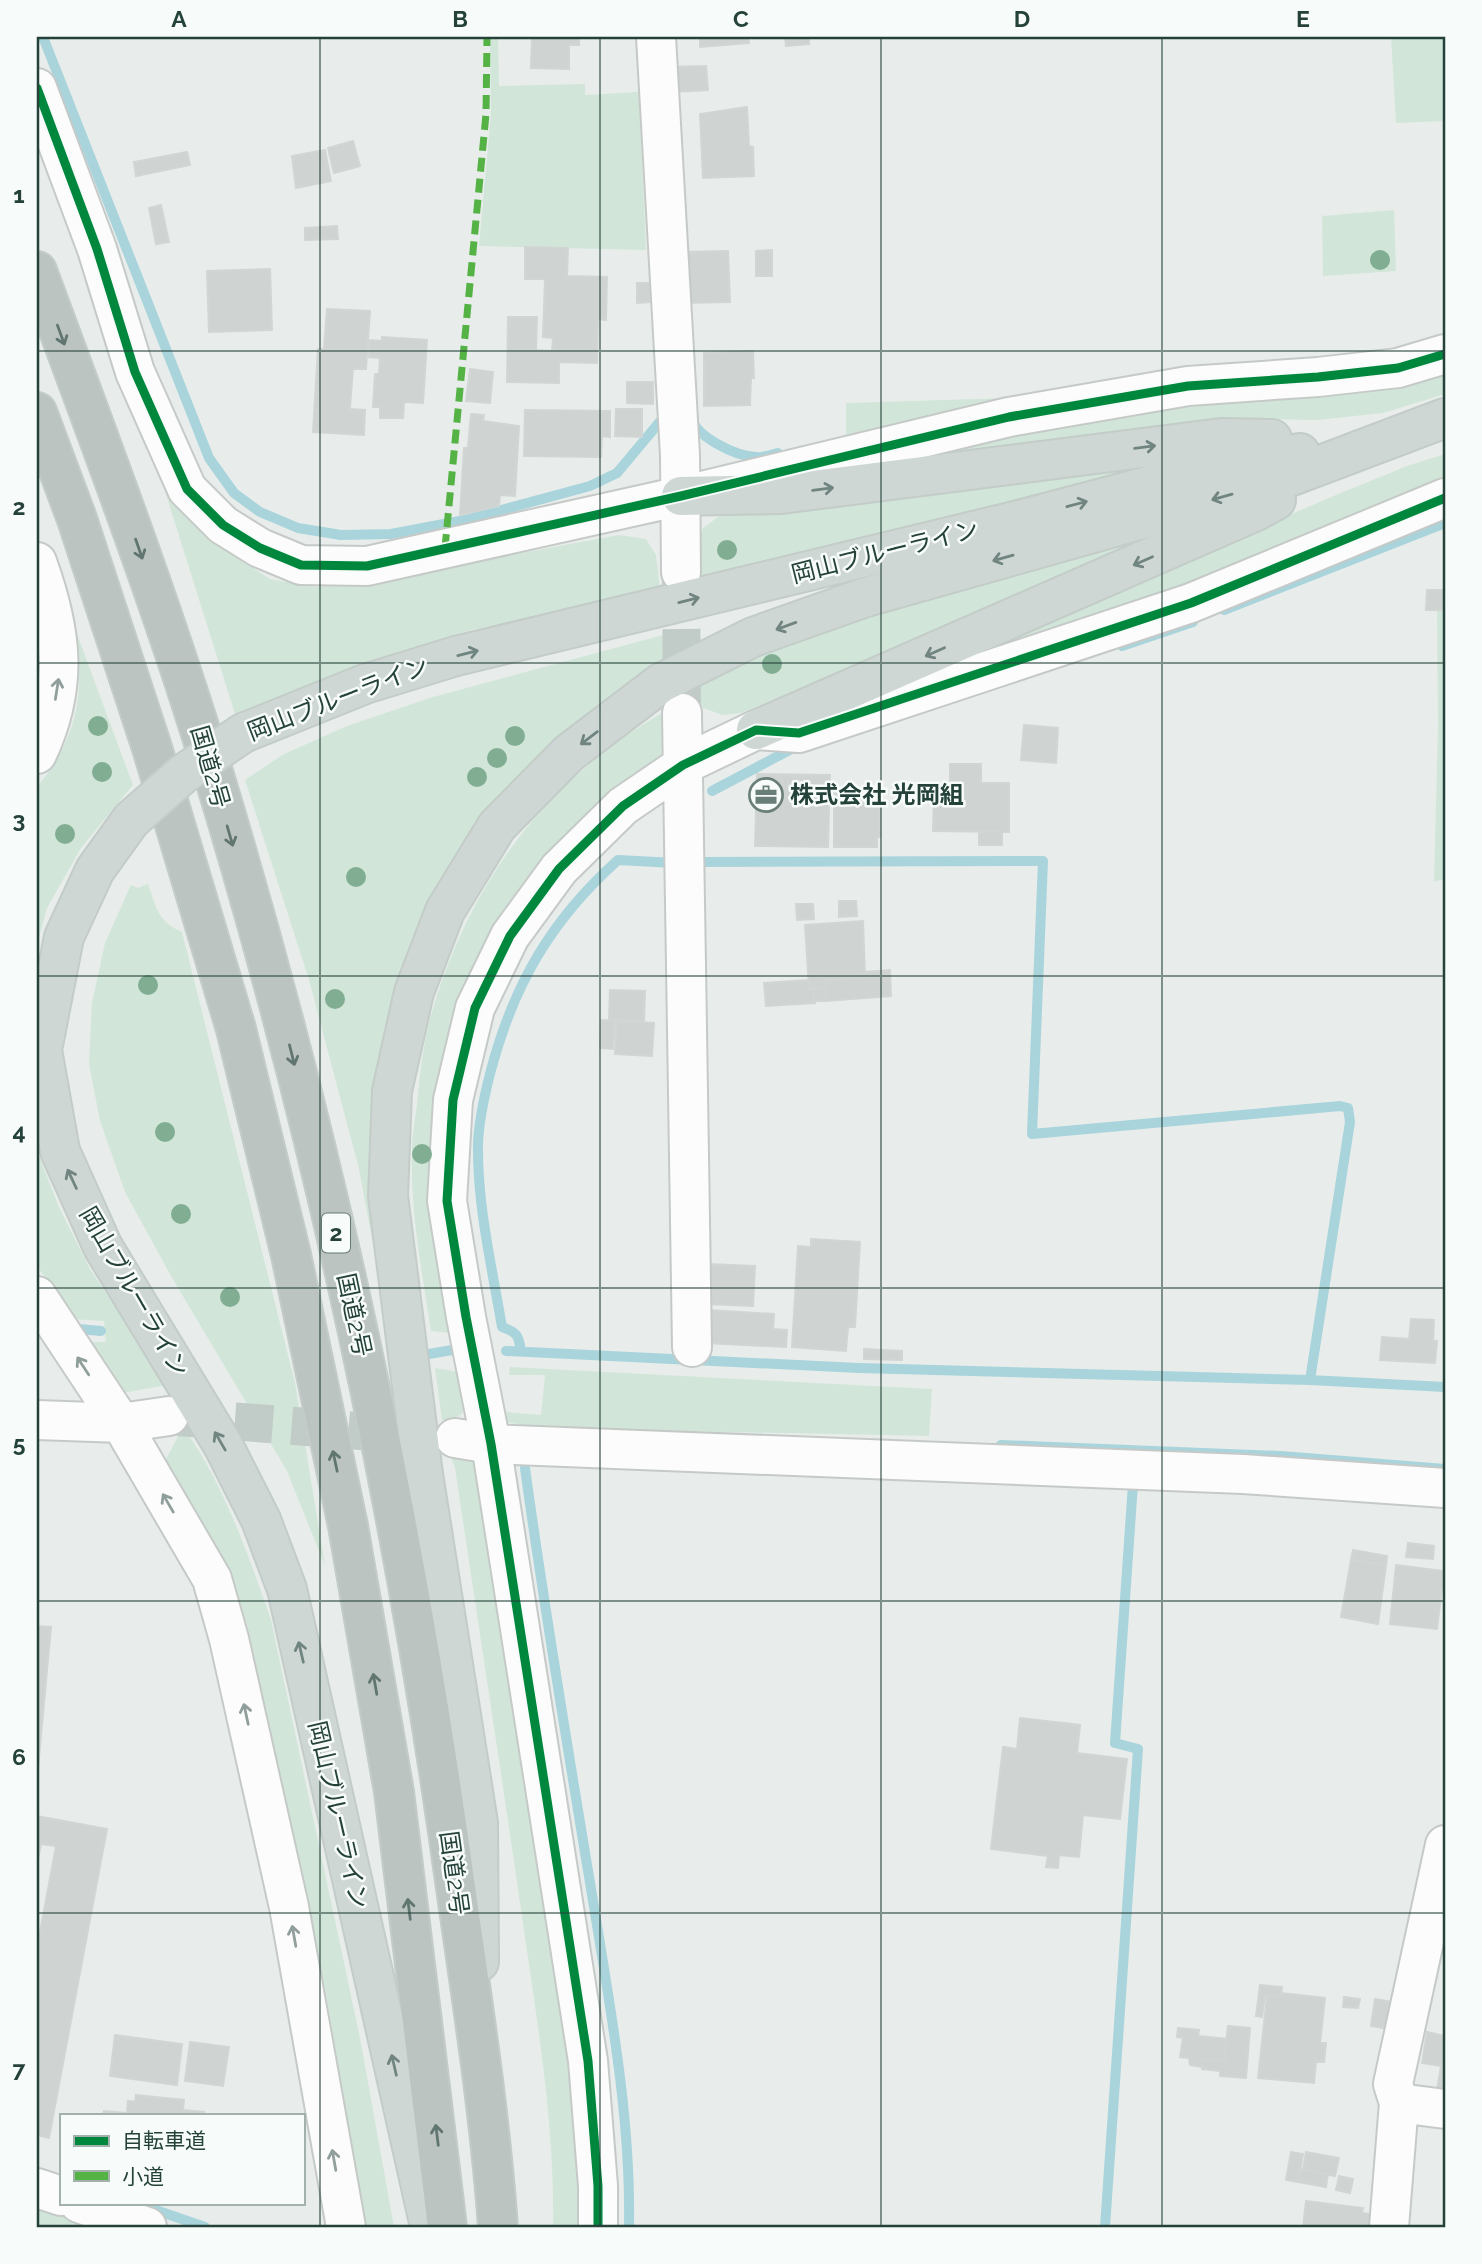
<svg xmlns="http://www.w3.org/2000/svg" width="1482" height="2264" viewBox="0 0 1482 2264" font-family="Raleway,'Noto Sans JP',sans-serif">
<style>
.green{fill:#d1e6d8}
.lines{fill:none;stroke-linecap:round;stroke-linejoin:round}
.stream{stroke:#a9d4db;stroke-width:10}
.building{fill:#cfd4d2;stroke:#d1d6d4;stroke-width:2}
.minor-tunnel{stroke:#c1cbc8;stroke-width:38;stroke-dasharray:38 19;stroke-linecap:butt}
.minor-casing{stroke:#c5cac8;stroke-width:42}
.major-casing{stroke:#c3ccc9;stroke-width:42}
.highway-casing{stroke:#c3ccc9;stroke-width:42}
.minor{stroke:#fcfcfc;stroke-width:38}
.major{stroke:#cfd7d5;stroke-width:38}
.highway{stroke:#bcc4c2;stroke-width:38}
.major-bridge-casing{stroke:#c3ccc9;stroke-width:42;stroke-linecap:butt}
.major-bridge{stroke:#cfd7d5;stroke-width:38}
.quiet{stroke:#55b346;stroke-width:7;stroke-dasharray:14 7;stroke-linecap:butt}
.cycleway-casing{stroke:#f7fbf9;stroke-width:13}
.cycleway{stroke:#00873e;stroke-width:9}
.tree{fill:#81ae93}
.oneway{stroke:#617670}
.oneway2{stroke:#718580}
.oneway3{stroke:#909f9b}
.grid{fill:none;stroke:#24423a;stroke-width:2;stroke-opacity:0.55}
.labels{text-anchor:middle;stroke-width:5;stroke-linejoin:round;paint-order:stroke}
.shield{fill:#f7fbf9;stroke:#637a73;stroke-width:2}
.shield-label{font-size:23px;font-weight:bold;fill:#24423a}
.street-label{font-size:24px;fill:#24423a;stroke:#f7fbf9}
.poi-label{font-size:24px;font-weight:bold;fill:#24423a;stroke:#f7fbf9;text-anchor:start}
.neatline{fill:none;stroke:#24423a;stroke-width:2.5}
.grid-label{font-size:23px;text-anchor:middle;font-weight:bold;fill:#24423a}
</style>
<rect width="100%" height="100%" fill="#e8edeb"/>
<path class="green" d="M490,37H498L499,86L585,84V95L639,92L646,250L479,246L491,113Z
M1391,37H1445V121L1396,123Z
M1394,210L1396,271L1323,276L1322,216Z
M1445,370V394L1383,413L1318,420L1251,419L785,484L1178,398Z
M1080,396L846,445V403Z
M1445,454V486L1289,550L823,715L1336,495L1407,466Z
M1151,462L1152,471L696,578L697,545L703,528L718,517L895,497Z
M164,488L205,537L270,579L315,587L366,582L619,535L646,539L656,555L660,589L467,631L360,665L235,714Z
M1164,527L1167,534L741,713L722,715L701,707L694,693C720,667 773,649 808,636C924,593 1045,562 1164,527Z
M1437,607L1445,608V880L1434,881L1438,727Z
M74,626L133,785L81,848L47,908L37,945V787C61,759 77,725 79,687C80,667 75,646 74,626Z
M663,635V665L575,722L516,778L463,847L423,921L384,1303L359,1169L309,980L245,780L284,754L347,726L433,697Z
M664,712L661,759L481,959L451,1333L431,1331C422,1272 410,1211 412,1151C412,1136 415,1120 417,1104C420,1071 424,1036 434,1005C473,878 548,779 664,712Z
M148,884C156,907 158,922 182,932L295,1383L325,1566L287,1471L171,1276L125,1192L100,1121L89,1064L92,1003L105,943L131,885L138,888Z
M37,1151L59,1207L90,1269L167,1385L123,1393L88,1342H106L104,1321L73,1319L37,1266Z
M510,1367L932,1389L929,1436L534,1428L507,1422L506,1412L541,1415L545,1375H509Z
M435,1368L459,1372L465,1403L462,1414L453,1419L442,1420Z
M183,1427C224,1484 248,1554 271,1620L360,2038L394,2227H366L325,1988L247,1624L222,1557L166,1459Z
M448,1450L466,1454L474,1461L531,1779L577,2109L580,2227H553C555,2121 536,2015 521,1910C500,1763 477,1616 455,1468Z
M39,2204L100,2227H37Z"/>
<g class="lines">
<path class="stream" d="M43,37L209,458L234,493L260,512L298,528L341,535L391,534L465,520L590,486L617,473L668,412
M691,417C696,437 735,456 756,457C762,458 771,455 778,453
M1224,610L1445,523
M1122,646L1193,622
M37,651V686
M712,791L799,745
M700,862L1043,861L1032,1134L1340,1106L1348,1108L1350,1122L1310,1380
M79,1329L101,1331
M506,1351L859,1368L1310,1380L1445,1387
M521,1351C519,1336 517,1332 502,1327C492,1267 477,1205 478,1143C479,1120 485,1093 491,1070C514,984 551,920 618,860L675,863
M429,1354L458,1349
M1001,1445L1281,1456L1445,1469
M525,1468C545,1615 570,1761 594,1907C611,2012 631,2120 629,2227
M141,2205L205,2227
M1105,2227L1138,1749L1115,1743L1133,1484"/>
</g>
<path class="building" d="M532,37H579V45H569V69L531,68Z
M700,37H748L749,43L700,47Z
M785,37H809V44L786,46Z
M706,66L708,90L673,92L672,67Z
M747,107L749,146L753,147L754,176L703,178L700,114Z
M353,141L360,166L334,173L328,148Z
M325,150L331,181L296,188L292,156Z
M187,152L190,165L136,176L134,162Z
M161,205L169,242L156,244L149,208Z
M337,226L338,239L305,240V228Z
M525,247L568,248L567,276L607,277L606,320L598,319L597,363L559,362V383L507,382L508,317H537L536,350L552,351L553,338L543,337L545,279H525Z
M772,250V276H756V251Z
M728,251L730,302L683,303L681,252Z
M270,269L272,330L209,332L207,271Z
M637,283H650V302L637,303Z
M327,309L370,311L366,369H353L350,407V409L365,410L364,435L313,432L318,349H324Z
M382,337L427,340L423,403L404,402L403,418H380V407H373L375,374H379L380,358L369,357L370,340L382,341Z
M753,351L754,378H751L750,405L704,406V353Z
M470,369L493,372L490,403L466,401Z
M627,382H653V404L627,403Z
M616,409H642V437L615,436Z
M525,410L610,411V437L602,436L601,457L524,456Z
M471,414L484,415L483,421L519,426L515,496L500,495L499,506L460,515L464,448H468Z
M1427,590H1445V610H1426Z
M1024,725L1058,728L1056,763L1021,760Z
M950,764H981V783H1009V832L933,831L934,792H950Z
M757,774L830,775L828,847L755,846Z
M834,790H880V837H877V847H834Z
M979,831L1002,832V845H979Z
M839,901H856L857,916L839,917Z
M796,904H813L814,919L797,920Z
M863,921L865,977L825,980L826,988L809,989L805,925Z
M890,970L891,996L826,1001L825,980L865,977L864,972Z
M808,980L809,989H813L815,1003L766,1006L764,983Z
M826,988V1001H814L813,989Z
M610,990L645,991L644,1021L609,1020Z
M601,1020L615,1021L613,1049L600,1048Z
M617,1021L654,1023L652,1056L615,1054Z
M811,1239L860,1242L855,1327H848L846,1351L792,1347L798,1246L811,1247Z
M707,1264L755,1266L753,1306L706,1304Z
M708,1310L774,1314L773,1329L787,1330L786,1347L706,1343Z
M1411,1319L1434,1320L1433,1341H1437L1435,1363L1380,1360L1382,1337L1409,1339Z
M864,1349L902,1351V1360L864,1359Z
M1408,1543L1434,1546L1433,1559L1406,1557Z
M1353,1550L1387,1556L1386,1565L1351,1560Z
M1351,1560L1386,1565L1378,1624L1341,1617Z
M1396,1565L1444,1571L1437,1629L1390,1624Z
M37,1626L51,1627L37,1779Z
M1020,1718L1080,1725L1077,1753L1127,1759L1120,1819L1083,1815L1079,1857L1059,1855L1058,1868L1046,1867L1048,1856L991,1849L1003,1747L1017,1749Z
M37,1816L107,1829L49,2138L37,2135V1948L56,1846L41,1844L37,1864Z
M1260,1985L1282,1987L1281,1997L1265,1995L1262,2017L1256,2016Z
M1281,1993L1325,1998L1320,2043H1326L1324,2062H1316L1314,2083L1258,2078L1267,1996L1281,1997Z
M1344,1997L1360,1999L1358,2008L1343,2007Z
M1375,1999L1393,2002L1389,2029L1371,2026Z
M1228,2026L1250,2028L1246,2078L1220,2076V2071L1202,2069L1203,2059L1224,2061Z
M1178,2028L1199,2030L1198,2036L1227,2039L1224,2061L1203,2059L1202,2067L1190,2065L1189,2058L1180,2057L1183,2038L1177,2037Z
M1427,2032L1445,2036V2091L1437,2090L1441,2066L1422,2063Z
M115,2035L182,2044L177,2085L110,2076Z
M190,2042L229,2047L223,2086L185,2081Z
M136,2095L184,2100L183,2110L204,2112V2115H103L104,2111L127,2113L128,2101L135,2102Z
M1291,2152L1303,2154L1298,2182L1286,2180Z
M1306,2152L1339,2158L1335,2176L1303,2170Z
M1300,2169L1328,2174L1326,2187L1298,2182Z
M1339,2176L1353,2179L1350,2193L1336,2190Z
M1306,2201L1363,2208L1362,2213L1377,2215L1376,2227H1303Z"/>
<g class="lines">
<path class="minor-tunnel" d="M681,572L682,703
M178,1417L411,1435"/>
<g class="minor-casing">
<path id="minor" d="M656,37L680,455L681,572
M37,88L97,249L135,372L187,489L223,525L260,548L301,565L367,566L681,496L1009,417L1188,386L1318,377L1398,368L1445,354
M37,562C62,631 69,686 37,754
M682,713L692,1347
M37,1296L121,1423L212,1579L229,1639L289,1907L346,2227
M37,1420L121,1423L169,1416
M455,1438L491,1444L1243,1474L1445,1488
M1399,2103L1445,2109
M37,2188L61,2196
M79,2203L147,2227
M598,2227V2186L588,2061L491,1444L466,1317L447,1201L453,1100L475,1008L510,936L559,869L623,806L683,765L756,730L799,733L1191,603L1445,498
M1389,2227L1399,2103L1393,2084L1445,1845"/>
</g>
<g class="major-casing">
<path id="major" d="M681,496L781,494L1221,438L1272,439
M756,730L1256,511L1276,500
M243,733L365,684L456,656L1019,520L1231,464L1300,453
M131,820L95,870L64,937L42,1050L60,1151L103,1247L223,1445L261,1520L287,1589L430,2227
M479,1962L478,1823L423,1474L388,1196L392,1091L414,992L445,911L497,826L569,753L661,683L753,637L866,597L1281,480L1445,418"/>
</g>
<g class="highway-casing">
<path id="highway" d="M37,271C93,423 151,575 200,730C318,1110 403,1501 457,1895C473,2006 490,2116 498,2227
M37,412L77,519L153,751L236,1029L291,1255L348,1526L394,1792L447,2227"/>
</g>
<use href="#minor" class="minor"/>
<use href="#major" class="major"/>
<use href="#highway" class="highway"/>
<g class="major-bridge-casing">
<path id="major-bridge" d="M131,820L183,774L243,733"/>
</g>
<use href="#major-bridge" class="major-bridge"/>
<path class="quiet" d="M445,548L486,114L487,37"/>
<g class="cycleway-casing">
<path id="cycleway" d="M37,88L97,249L135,372L187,489L223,525L260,548L301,565L367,566L681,496L1009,417L1188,386L1318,377L1398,368L1445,354
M598,2227V2186L588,2061L491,1444L466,1317L447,1201L453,1100L475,1008L510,936L559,869L623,806L683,765L756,730L799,733L1191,603L1445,498"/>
</g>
<use href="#cycleway" class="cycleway"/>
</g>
<g class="tree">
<circle cx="1380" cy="260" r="10"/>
<circle cx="727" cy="550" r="10"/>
<circle cx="772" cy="664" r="10"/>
<circle cx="98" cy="726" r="10"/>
<circle cx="515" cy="736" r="10"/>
<circle cx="497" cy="758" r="10"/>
<circle cx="102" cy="772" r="10"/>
<circle cx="477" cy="777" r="10"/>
<circle cx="65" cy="834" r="10"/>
<circle cx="356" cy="877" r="10"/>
<circle cx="148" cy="985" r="10"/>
<circle cx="335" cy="999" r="10"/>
<circle cx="165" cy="1132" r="10"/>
<circle cx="422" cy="1154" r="10"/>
<circle cx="181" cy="1214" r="10"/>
<circle cx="230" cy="1297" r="10"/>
</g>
<defs><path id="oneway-shaft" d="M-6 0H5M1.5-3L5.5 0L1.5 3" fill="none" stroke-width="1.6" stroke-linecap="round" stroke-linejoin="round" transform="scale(1.75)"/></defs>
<g class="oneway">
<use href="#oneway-shaft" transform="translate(61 335) rotate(70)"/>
<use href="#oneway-shaft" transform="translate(139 549) rotate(71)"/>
<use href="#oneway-shaft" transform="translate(230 836) rotate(74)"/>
<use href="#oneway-shaft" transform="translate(292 1055) rotate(76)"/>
<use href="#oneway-shaft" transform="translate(335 1461) rotate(-102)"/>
<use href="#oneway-shaft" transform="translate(375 1684) rotate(-100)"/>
<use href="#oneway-shaft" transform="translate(409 1909) rotate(-97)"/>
<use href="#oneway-shaft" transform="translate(437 2135) rotate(-97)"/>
</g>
<g class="oneway2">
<use href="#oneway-shaft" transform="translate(1145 447) rotate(-7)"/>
<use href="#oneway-shaft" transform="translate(823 489) rotate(-8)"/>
<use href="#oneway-shaft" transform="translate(1222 497) rotate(164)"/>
<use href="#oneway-shaft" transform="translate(1077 504) rotate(-15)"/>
<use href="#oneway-shaft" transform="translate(1003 558) rotate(164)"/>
<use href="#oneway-shaft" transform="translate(1143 561) rotate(156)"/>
<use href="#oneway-shaft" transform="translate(689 600) rotate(-14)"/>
<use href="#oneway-shaft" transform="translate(786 626) rotate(160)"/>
<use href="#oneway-shaft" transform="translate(935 652) rotate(156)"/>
<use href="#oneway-shaft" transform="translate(468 653) rotate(-14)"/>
<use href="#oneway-shaft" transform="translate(589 738) rotate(143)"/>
<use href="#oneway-shaft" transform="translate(72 1179) rotate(-115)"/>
<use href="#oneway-shaft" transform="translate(220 1441) rotate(-120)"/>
<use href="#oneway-shaft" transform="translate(301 1652) rotate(-103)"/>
<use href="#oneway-shaft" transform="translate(394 2065) rotate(-103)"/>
</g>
<g class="oneway3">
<use href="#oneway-shaft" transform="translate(57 689) rotate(-81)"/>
<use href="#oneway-shaft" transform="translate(83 1366) rotate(-123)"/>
<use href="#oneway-shaft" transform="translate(168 1503) rotate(-120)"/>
<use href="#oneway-shaft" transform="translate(246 1714) rotate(-102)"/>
<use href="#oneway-shaft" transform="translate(294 1936) rotate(-100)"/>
<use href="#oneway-shaft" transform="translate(334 2160) rotate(-100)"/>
</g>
<path class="grid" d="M320,37V2227M600,37V2227M881,37V2227M1162,37V2227M37,351H1445M37,663H1445M37,976H1445M37,1288H1445M37,1601H1445M37,1913H1445"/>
<defs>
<g id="office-ring" transform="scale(1.75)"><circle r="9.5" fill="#f7fbf9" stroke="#697e78" stroke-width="1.5"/><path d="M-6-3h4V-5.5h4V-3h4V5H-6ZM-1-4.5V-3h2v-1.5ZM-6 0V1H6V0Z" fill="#697e78"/></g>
</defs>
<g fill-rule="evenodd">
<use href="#office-ring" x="766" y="795"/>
</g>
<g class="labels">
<rect class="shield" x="322" y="1213.5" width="28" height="39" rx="5"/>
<g class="shield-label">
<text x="336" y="1241">2</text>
</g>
<g class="street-label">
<text transform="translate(885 552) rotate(-14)" y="8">岡山ブルーライン</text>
<text transform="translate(338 699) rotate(-21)" y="8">岡山ブルーライン</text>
<text transform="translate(210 767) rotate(74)" y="8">国道2号</text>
<text transform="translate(134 1292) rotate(60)" y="8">岡山ブルーライン</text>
<text transform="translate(354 1315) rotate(78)" y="8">国道2号</text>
<text transform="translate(338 1815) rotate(77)" y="8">岡山ブルーライン</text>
<text transform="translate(454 1873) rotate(82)" y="8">国道2号</text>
</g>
<g class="poi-label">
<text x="790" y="803">株式会社 光岡組</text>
</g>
</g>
<rect width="1482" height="2264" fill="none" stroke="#f7fbf9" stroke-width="77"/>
<rect x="60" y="2114" width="245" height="91" fill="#f7fbf9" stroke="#a3b1ad" stroke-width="2"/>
<rect x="74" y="2136" width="35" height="10" fill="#00873e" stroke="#a3b1ad" stroke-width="2"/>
<text x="122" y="2148" font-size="21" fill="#24423a">自転車道</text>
<rect x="74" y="2171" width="35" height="10" fill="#55b346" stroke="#a3b1ad" stroke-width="2"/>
<text x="122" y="2184" font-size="21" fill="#24423a">小道</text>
<rect x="38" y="38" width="1406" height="2188" class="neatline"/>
<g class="grid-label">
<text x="179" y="27">A</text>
<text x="460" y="27">B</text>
<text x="741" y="27">C</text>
<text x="1022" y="27">D</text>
<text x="1303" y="27">E</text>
<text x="19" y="203">1</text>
<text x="19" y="515">2</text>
<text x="19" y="828">3</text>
<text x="19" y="1140">4</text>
<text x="19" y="1452">5</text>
<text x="19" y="1765">6</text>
<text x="19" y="2077">7</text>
</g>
</svg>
